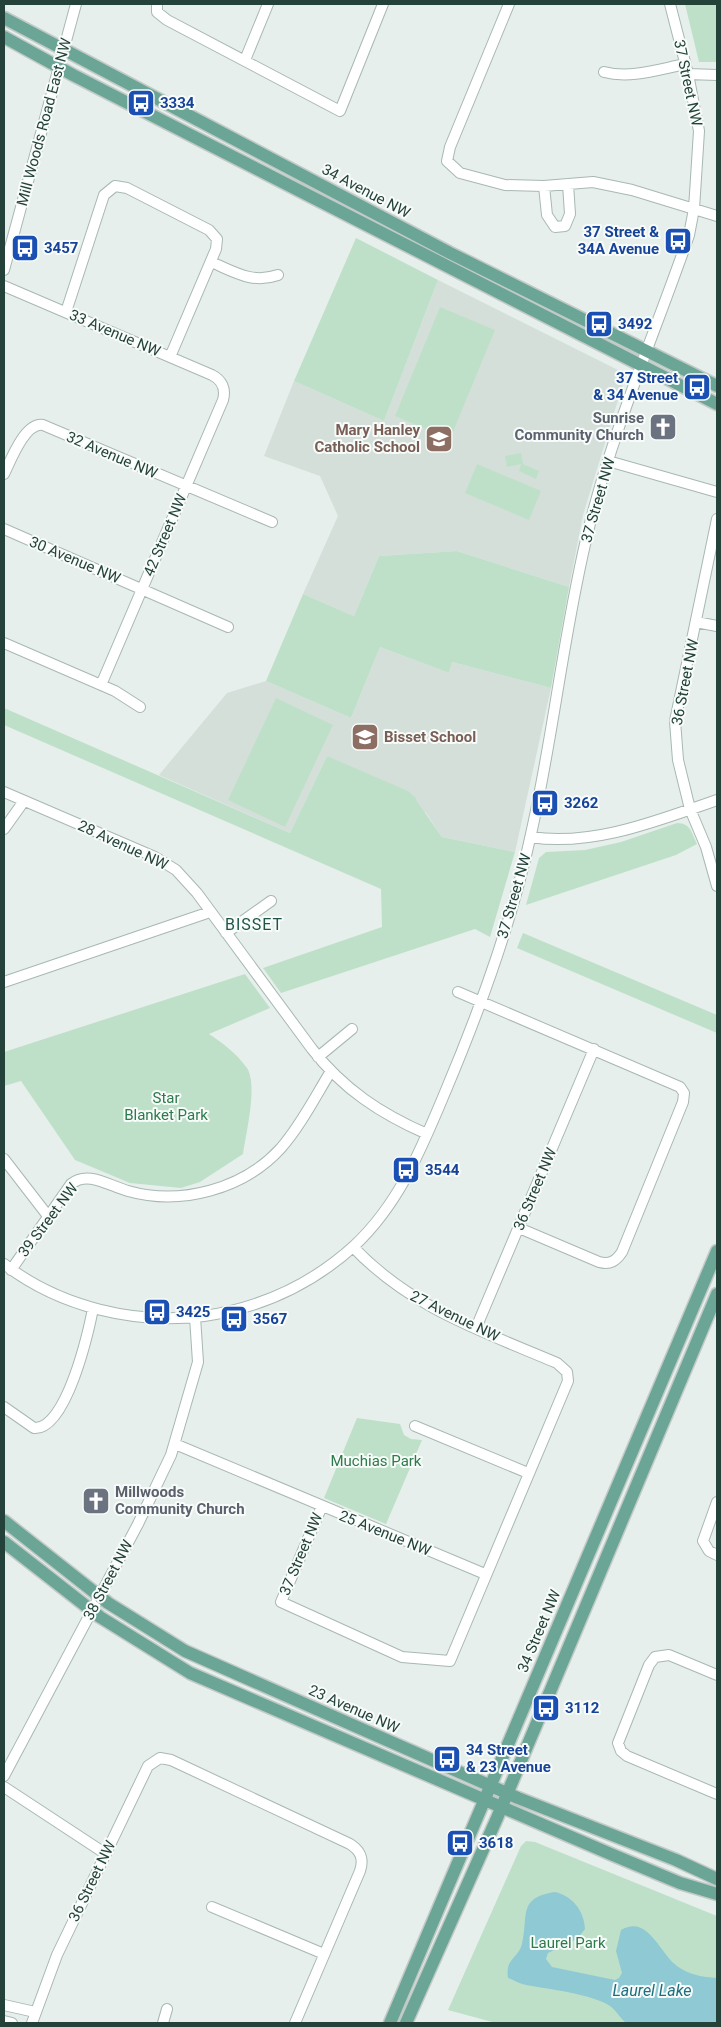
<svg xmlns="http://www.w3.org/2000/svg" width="721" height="2027" viewBox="0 0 721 2027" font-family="Roboto,sans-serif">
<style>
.built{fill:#d4dfda}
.green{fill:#bfe0c8}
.water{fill:#8ec9d4}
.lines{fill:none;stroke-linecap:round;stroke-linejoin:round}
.minor-casing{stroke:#a8b8b2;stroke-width:12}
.major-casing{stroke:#c2cac8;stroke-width:15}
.minor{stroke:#fff;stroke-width:10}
.major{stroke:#6aa596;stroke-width:12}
.labels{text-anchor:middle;stroke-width:4;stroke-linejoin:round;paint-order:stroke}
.street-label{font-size:15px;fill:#24423a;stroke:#f7fbf9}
.transit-label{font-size:15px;font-weight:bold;fill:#164399;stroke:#f7fbf9;text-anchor:start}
.worship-label{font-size:15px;font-weight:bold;fill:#5b616d;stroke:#f7fbf9;text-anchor:end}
.education-label{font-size:15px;font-weight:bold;fill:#785e54;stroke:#f7fbf9;text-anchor:end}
.park-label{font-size:15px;fill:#2d7a4b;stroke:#f7fbf9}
.neighbourhood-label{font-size:16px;letter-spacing:1px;fill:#1f5548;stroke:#f7fbf9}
.water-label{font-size:16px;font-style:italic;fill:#1c6f80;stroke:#f7fbf9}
</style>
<rect width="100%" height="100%" fill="#e6efeb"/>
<path class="built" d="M438,280L626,374L583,515L569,587L457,551L379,556L354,616L303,594L338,516L320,476L264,456L294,381L384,421Z
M380,647L449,673L452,662L551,688L515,852L442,837L426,813L327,756L290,833L159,775L227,693L266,681L351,718Z"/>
<path class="green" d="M685,4H717V62H699Z
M356,238L438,280L384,421L294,381Z
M440,307L495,330L450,439L395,416Z
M521,453L523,464L539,471L536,479L519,471L521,464L507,467L505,456Z
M477,464L541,491L529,520L465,493Z
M457,551L569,587L551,688L452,662L449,673L380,647L351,718L266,681L303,594L354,616L379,556Z
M276,698L333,725L285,827L228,800Z
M4,708L290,833L327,756L408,791L416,798V800L442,837L515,852L490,937L475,929L281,993L263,968L382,927L381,889L4,725Z
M677,823C691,823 692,834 697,844L676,855L526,905L539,858L546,852L585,850L621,842Z
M523,933L717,1015V1033L517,948Z
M245,974L270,1008L209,1034C223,1043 237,1054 247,1068C258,1085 246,1133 243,1154L200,1182L181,1188L130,1183L75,1160L21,1081L4,1086V1052Z
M357,1418L400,1424L404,1435L411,1439L422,1440L386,1524L324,1498Z
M526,1841L535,1842L717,1916V2023H496L448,2010L521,1846Z"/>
<path class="water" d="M555,1892C572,1896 584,1910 585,1929L577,1939L548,1953L546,1959L552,1967L615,1980L619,1978L622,1973L616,1951L621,1930C648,1914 660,1954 677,1966C689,1975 703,1977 717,1978V2023H626C620,2018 616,2010 610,2006C592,1994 548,1989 526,1985C520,1984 514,1980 508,1978C505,1958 518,1959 522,1944C529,1915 517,1898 555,1892Z"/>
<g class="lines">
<g class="minor-casing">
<path id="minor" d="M157,4V12L167,20L340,111L383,4
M509,4L450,147L447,161L460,173L505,185L544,186L593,182L632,190L717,216
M245,60L268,4
M604,72C631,79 659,69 686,64
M688,74L717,75
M544,186L547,215L555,227L565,226L570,214L568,184
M211,262C235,272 252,284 278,275
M4,270L76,4
M4,286L212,375C222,380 226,389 223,400L101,685
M66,312L104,195L115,186L127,188L209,230L217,239L216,249L170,357
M608,461L717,492
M4,474C11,460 25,422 43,425L272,522
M717,519L675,721L678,760L690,809L706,847L717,886
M4,529L228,627
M696,622L717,626
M4,643L115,691L140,707
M4,792L155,857L176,870L197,893L312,1049C343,1089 381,1114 427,1134
M4,829L24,801
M531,837C593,847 659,820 717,800
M226,933L271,901
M4,982L210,912
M458,992L680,1087L684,1093L683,1102L622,1252C616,1261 610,1265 599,1262L519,1228
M318,1057L352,1029
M4,1159L48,1216
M4,1264C60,1307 135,1325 204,1316C260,1308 312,1284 354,1246C400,1203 422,1147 446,1090C481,1007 512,922 531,834C553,737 563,637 586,540C610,436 654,336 689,235L694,209L699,131L688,74L670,4
M11,1270L71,1184C88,1170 109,1186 128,1191C181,1206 244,1189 281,1148C301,1125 315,1097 331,1071
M476,1328L594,1049
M4,1407L34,1428C66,1431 89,1331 93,1308
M415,1426L528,1473
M175,1444L485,1574
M717,1502L703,1541L709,1551L717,1555
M322,1506L281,1602L402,1657L450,1661L568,1381L567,1372L557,1363C482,1331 411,1308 353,1247
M717,1675L669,1655L655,1657L649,1665L618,1743L621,1751L627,1756L717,1794
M4,1776L138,1524L171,1455L198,1362L195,1317
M4,1787L106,1854
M212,1907L324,1954
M4,2005L35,2012
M4,2021L12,2023
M32,2023L57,1955L148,1766L160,1758L171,1760L350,1844C361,1851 364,1859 360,1871L295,2023
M163,2023L167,2009"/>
</g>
<g class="major-casing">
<path id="major" d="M4,18L450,253L717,386
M4,37L73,75L717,404
M4,1521L108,1603L185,1651L518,1798L676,1860L717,1879
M4,1542L100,1617L190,1673L613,1855L680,1883L717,1894
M390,2023L717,1251
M406,2023L497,1818L717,1294"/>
</g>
<use href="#minor" class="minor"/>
<use href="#major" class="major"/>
</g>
<defs>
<g id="bus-square" transform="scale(1.4375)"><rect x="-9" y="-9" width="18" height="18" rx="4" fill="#1a4fb4" stroke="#f7fbf9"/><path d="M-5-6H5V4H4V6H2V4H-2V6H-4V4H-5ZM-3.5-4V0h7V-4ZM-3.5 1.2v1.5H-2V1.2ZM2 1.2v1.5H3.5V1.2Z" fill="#fff"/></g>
<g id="church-square" transform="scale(1.4375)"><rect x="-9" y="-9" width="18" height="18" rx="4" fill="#6b7280" stroke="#f7fbf9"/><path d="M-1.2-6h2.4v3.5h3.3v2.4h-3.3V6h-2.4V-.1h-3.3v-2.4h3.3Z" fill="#fff"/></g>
<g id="school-square" transform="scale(1.4375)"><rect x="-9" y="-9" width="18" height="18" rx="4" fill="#8d6e63" stroke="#f7fbf9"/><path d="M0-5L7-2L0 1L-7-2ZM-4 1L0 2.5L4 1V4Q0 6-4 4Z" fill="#fff"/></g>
</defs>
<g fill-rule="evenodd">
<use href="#bus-square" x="141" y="103"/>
<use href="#bus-square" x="678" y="241"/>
<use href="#bus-square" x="25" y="248"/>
<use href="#bus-square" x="599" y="324"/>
<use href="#bus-square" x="697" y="387"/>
<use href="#church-square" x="663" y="427"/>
<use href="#school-square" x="439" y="439"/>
<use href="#school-square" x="365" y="737"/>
<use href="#bus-square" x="545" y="803"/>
<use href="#bus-square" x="406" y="1170"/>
<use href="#bus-square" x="157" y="1312"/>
<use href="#bus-square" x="234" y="1319"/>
<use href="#church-square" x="96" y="1501"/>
<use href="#bus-square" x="546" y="1708"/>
<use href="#bus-square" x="447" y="1759"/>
<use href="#bus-square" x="460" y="1843"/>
</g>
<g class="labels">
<g class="street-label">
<text transform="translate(688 83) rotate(78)" y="5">37 Street NW</text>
<text transform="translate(44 122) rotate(-75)" y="5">Mill Woods Road East NW</text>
<text transform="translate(366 191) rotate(28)" y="5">34 Avenue NW</text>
<text transform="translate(115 333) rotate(23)" y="5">33 Avenue NW</text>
<text transform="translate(112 455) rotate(23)" y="5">32 Avenue NW</text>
<text transform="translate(598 500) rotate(-74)" y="5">37 Street NW</text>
<text transform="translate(165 535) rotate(-67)" y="5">42 Street NW</text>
<text transform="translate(75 560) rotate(23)" y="5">30 Avenue NW</text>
<text transform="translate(685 682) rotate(-79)" y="5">36 Street NW</text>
<text transform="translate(123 845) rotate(25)" y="5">28 Avenue NW</text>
<text transform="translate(514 896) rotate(-74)" y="5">37 Street NW</text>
<text transform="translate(535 1189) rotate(-67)" y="5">36 Street NW</text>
<text transform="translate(48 1220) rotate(-53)" y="5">39 Street NW</text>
<text transform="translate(455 1316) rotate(26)" y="5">27 Avenue NW</text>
<text transform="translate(385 1533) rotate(22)" y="5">25 Avenue NW</text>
<text transform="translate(301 1554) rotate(-67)" y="5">37 Street NW</text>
<text transform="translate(108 1580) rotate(-62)" y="5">38 Street NW</text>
<text transform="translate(539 1631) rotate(-67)" y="5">34 Street NW</text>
<text transform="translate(354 1709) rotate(24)" y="5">23 Avenue NW</text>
<text transform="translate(92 1881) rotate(-64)" y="5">36 Street NW</text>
</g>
<g class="transit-label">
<text x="160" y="108">3334</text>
<text x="659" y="237" text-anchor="end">37 Street &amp;<tspan x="659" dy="17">34A Avenue</tspan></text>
<text x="44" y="253">3457</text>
<text x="618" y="329">3492</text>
<text x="678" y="383" text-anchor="end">37 Street<tspan x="678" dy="17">&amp; 34 Avenue</tspan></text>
<text x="564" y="808">3262</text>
<text x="425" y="1175">3544</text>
<text x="176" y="1317">3425</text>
<text x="253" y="1324">3567</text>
<text x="565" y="1713">3112</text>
<text x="466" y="1755">34 Street<tspan x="466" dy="17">&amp; 23 Avenue</tspan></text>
<text x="479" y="1848">3618</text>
</g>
<g class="worship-label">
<text x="644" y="423">Sunrise<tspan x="644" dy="17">Community Church</tspan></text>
<text x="115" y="1497" text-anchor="start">Millwoods<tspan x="115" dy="17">Community Church</tspan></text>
</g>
<g class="education-label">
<text x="420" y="435">Mary Hanley<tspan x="420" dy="17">Catholic School</tspan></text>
<text x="384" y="742" text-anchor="start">Bisset School</text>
</g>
<g class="park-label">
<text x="166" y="1103">Star<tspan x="166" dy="17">Blanket Park</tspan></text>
<text x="376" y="1466">Muchias Park</text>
<text x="568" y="1948">Laurel Park</text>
</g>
<g class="neighbourhood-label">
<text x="254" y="930">BISSET</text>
</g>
<g class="water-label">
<text x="652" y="1996">Laurel Lake</text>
</g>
</g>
<rect width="721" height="2027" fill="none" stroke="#24423a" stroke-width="10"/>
</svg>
